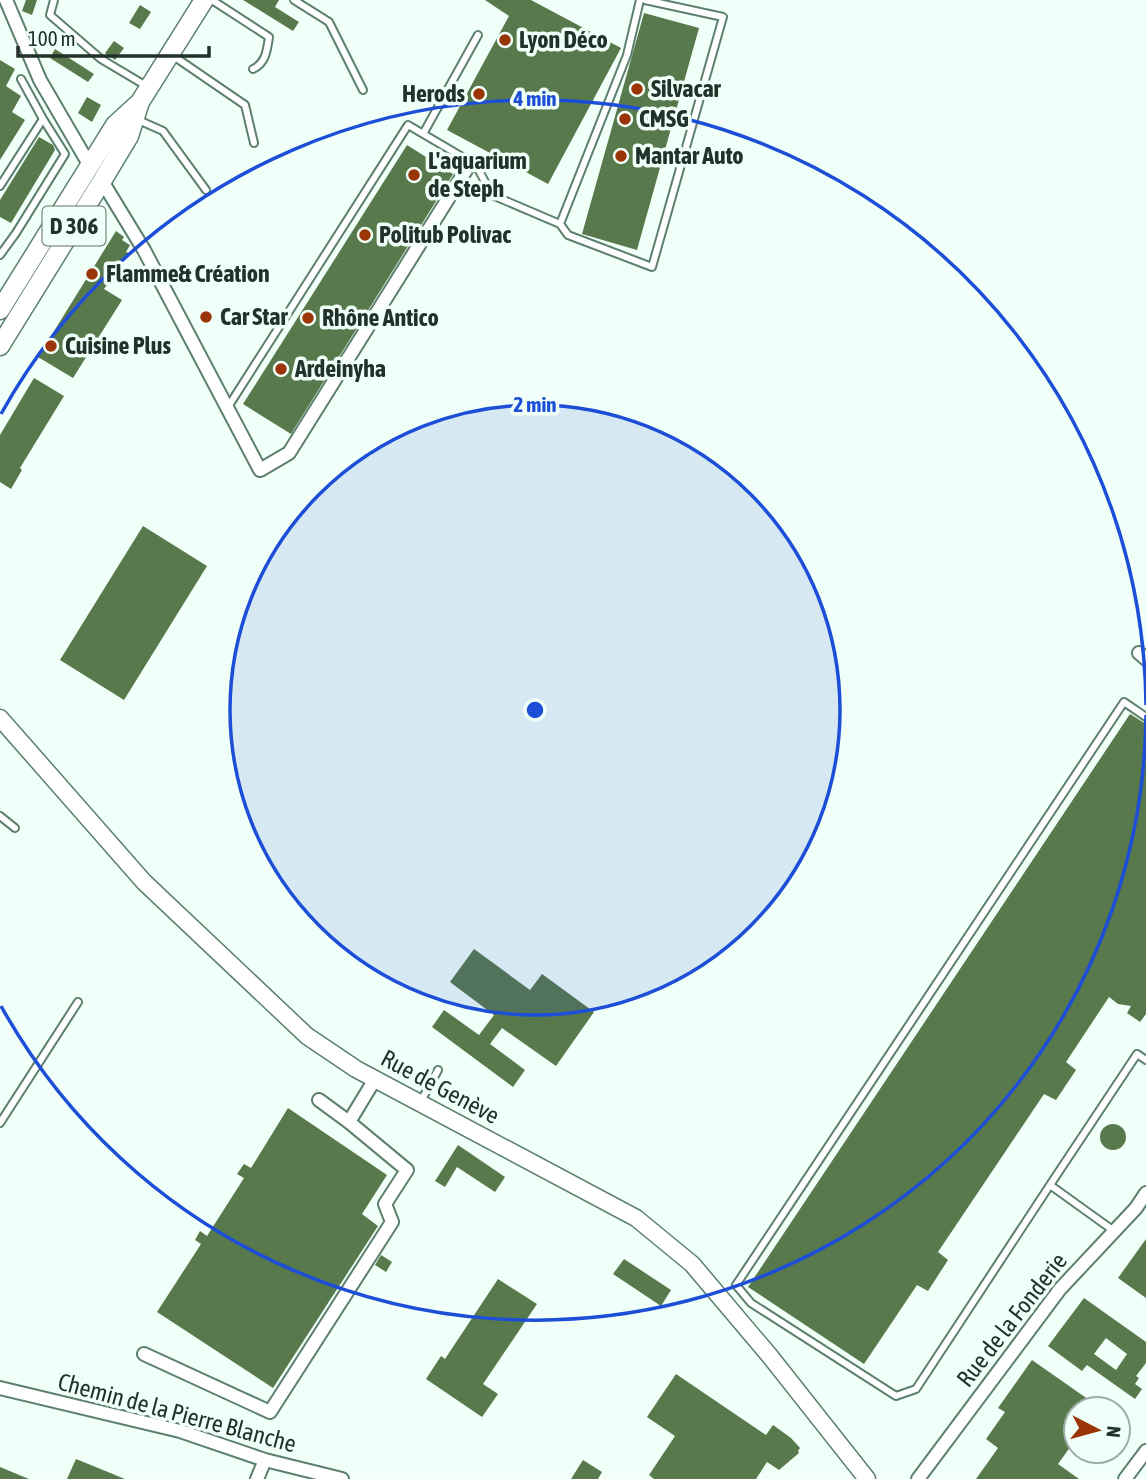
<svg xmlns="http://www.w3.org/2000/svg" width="1146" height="1479" viewBox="0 0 1146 1479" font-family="'Asap Condensed',sans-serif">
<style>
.building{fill:#58794c;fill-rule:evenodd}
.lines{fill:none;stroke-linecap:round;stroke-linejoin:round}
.lane-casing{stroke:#5d806e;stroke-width:10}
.street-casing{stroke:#5d806e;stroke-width:16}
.secondary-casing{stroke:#5d806e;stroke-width:19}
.primary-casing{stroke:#5d806e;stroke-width:21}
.lane{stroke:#fff;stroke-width:6}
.street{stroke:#fff;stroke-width:12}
.secondary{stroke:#fff;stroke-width:16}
.primary{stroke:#fff;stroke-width:18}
.ring{fill:none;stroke:#1d4ed8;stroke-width:3.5}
.poi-dot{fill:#9b3508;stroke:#f0fff7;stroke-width:2.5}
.labels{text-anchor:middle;stroke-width:7;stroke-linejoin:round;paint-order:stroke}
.shield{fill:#f0fff7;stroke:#606f67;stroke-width:2}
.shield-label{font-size:23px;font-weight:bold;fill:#223129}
.poi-label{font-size:24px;font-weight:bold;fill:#223129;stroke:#f0fff7;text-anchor:start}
.street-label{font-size:24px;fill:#223129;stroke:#f0fff7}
.centre{fill:#1d4ed8;stroke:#f0fff7;stroke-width:3.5}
.ring-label{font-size:21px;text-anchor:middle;font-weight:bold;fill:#1d4ed8;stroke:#f0fff7;stroke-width:7;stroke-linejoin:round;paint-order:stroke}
</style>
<rect width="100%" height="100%" fill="#f0fff7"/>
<path class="building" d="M26,0H37L32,15L22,11Z
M243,0H279L275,7L299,22L293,31Z
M485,0H531L621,48L548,184L447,130L509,16Z
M140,5L151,12L140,29L129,23Z
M644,13L699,28L637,250L582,234Z
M114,41L124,48L115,60L105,53Z
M55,49L94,74L88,82L50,58Z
M0,60L15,69L6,86L21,96L12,112L25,120L0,160Z
M87,97L101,105L92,122L78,113Z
M39,137L53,145L55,150L11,223L0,217V200Z
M407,145L453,174L291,434L243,404Z
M116,231L124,237L122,240L130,245L126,252L129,253L104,289L122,300L73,378L38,357Z
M34,378L64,396L20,468L22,470L11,489L0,482V435Z
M143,526L207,566L124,700L60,660Z
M1130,714L1146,724V1014L1140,1022L1127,1013L1131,1006L1118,1004L1109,997L1066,1062L1076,1070L1056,1100L1044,1094L938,1252L948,1260L928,1291L917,1285L864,1364L748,1287Z
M474,949L530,990L542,974L594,1012L556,1066L502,1028L490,1044L525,1070L513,1087L432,1027L444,1010L479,1035L494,1015L450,982Z
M288,1108L387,1175L362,1214L378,1226L273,1388L157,1312L201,1244L195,1240L200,1231L207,1236L244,1178L237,1174L244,1164L251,1168Z
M1100 1137a13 13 0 1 1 26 0a13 13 0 1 1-26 0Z
M458,1145L505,1177L495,1192L457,1167L445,1187L435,1181Z
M1146,1239V1298L1118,1278Z
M381,1255L392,1262L386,1272L375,1265Z
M624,1259L671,1290L661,1306L613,1274Z
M498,1279L537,1304L483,1384L498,1394L482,1417L426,1379L441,1356L445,1359Z
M1084,1298L1146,1342V1363L1136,1376L1139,1378L1135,1384L1142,1389L1135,1399L1087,1365L1082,1371L1048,1346ZM1106,1338L1127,1354L1116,1370L1094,1354Z
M1032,1360L1102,1409H1076V1439L1058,1464L1079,1479H976L998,1448L986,1439L1005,1412L998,1408Z
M676,1374L766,1435L773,1425L791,1438L800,1448L798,1451L799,1453L779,1470L767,1462L756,1479H654L649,1475L675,1436L647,1417Z
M76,1459L125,1479H67Z
M583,1460L602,1472L598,1479H571Z
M0,1467L29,1479H0Z"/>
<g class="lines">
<g class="lane-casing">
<path id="lane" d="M54,0L50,15L101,59L148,87
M212,0L269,37C267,50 266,63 253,69
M294,0L329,22L363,90
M172,55L245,105L254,143
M21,79L43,119
M136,119L163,131L206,190
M423,134L478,35
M0,186L43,119L65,154L16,233L0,255
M560,224L627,55L640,0
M228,407L408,125L476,165L492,195L560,224L568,235L652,267L723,17L645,0
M0,816L15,828
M421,1101L438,1070
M0,1123L78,1002
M1050,1185L1137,1054L1146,1060
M1114,1231L1050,1185L916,1389L896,1396L751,1303L736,1285L1124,702L1146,717"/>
</g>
<g class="street-casing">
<path id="street" d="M6,0L40,80L90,166
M102,181L144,250L260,470L289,453L471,162
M1139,653L1146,659
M349,1122L375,1079
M144,1354L270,1412L392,1222L385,1204L407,1170L349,1122L319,1100
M0,1388L180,1431L265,1460L342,1479
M257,1479L265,1460
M918,1479L1060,1289L1136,1208L1146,1193
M1125,1479L1146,1451"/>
</g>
<g class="secondary-casing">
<path id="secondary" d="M0,718L144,882L307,1036L356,1069L636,1218L692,1264L769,1355L867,1479"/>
</g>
<g class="primary-casing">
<path id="primary" d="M0,310L115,125L138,104
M0,346L102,181L129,136L140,102L204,0"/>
</g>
<use href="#lane" class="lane"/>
<use href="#street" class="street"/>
<use href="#secondary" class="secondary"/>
<use href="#primary" class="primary"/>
</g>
<circle cx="535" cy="710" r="305" fill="#1d4ed8" fill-opacity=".12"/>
<g class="ring">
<circle cx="535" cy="710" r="305"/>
<path d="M1146 715A611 611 0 0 1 1 1006M1 414A611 611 0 0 1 1146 705"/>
</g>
<g class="poi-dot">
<circle cx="505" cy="40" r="7"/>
<circle cx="637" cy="89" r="7"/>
<circle cx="479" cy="94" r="7"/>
<circle cx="625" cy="119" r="7"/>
<circle cx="621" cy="156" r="7"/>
<circle cx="414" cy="175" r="7"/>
<circle cx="365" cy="235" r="7"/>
<circle cx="92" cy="274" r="7"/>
<circle cx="206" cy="317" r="7"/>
<circle cx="308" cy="318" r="7"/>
<circle cx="51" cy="346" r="7"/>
<circle cx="281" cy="369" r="7"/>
</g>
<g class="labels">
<rect class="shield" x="42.5" y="206.5" width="63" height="39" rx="5"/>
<g class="shield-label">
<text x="74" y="234">D 306</text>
</g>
<g class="poi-label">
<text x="519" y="48">Lyon Déco</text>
<text x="651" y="97">Silvacar</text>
<text x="465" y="102" text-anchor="end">Herods</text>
<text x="639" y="127">CMSG</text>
<text x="635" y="164">Mantar Auto</text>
<text x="428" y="169">L'aquarium<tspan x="428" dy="28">de Steph</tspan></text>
<text x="379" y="243">Politub Polivac</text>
<text x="106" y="282">Flamme&amp; Création</text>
<text x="220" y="325">Car Star</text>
<text x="322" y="326">Rhône Antico</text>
<text x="65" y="354">Cuisine Plus</text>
<text x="295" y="377">Ardeinyha</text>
</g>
<g class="street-label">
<text transform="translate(440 1087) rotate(28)" y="8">Rue de Genève</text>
<text transform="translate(1012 1320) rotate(-52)" y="8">Rue de la Fonderie</text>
<text transform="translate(177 1413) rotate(15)" y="8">Chemin de la Pierre Blanche</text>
</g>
</g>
<circle cx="535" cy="710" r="10" class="centre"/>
<g class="ring-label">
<text x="535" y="106">4 min</text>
<text x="535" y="412">2 min</text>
</g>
<g transform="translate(1097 1430) rotate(96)"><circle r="33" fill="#f0fff7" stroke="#9eada5" stroke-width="2"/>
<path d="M0-5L12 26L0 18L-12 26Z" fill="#9b3508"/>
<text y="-10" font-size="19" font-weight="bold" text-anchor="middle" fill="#223129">N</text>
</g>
<path d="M18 46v10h191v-10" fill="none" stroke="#223129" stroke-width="3.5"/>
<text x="28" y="46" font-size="21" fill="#223129" stroke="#f0fff7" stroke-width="5" paint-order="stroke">100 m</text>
</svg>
